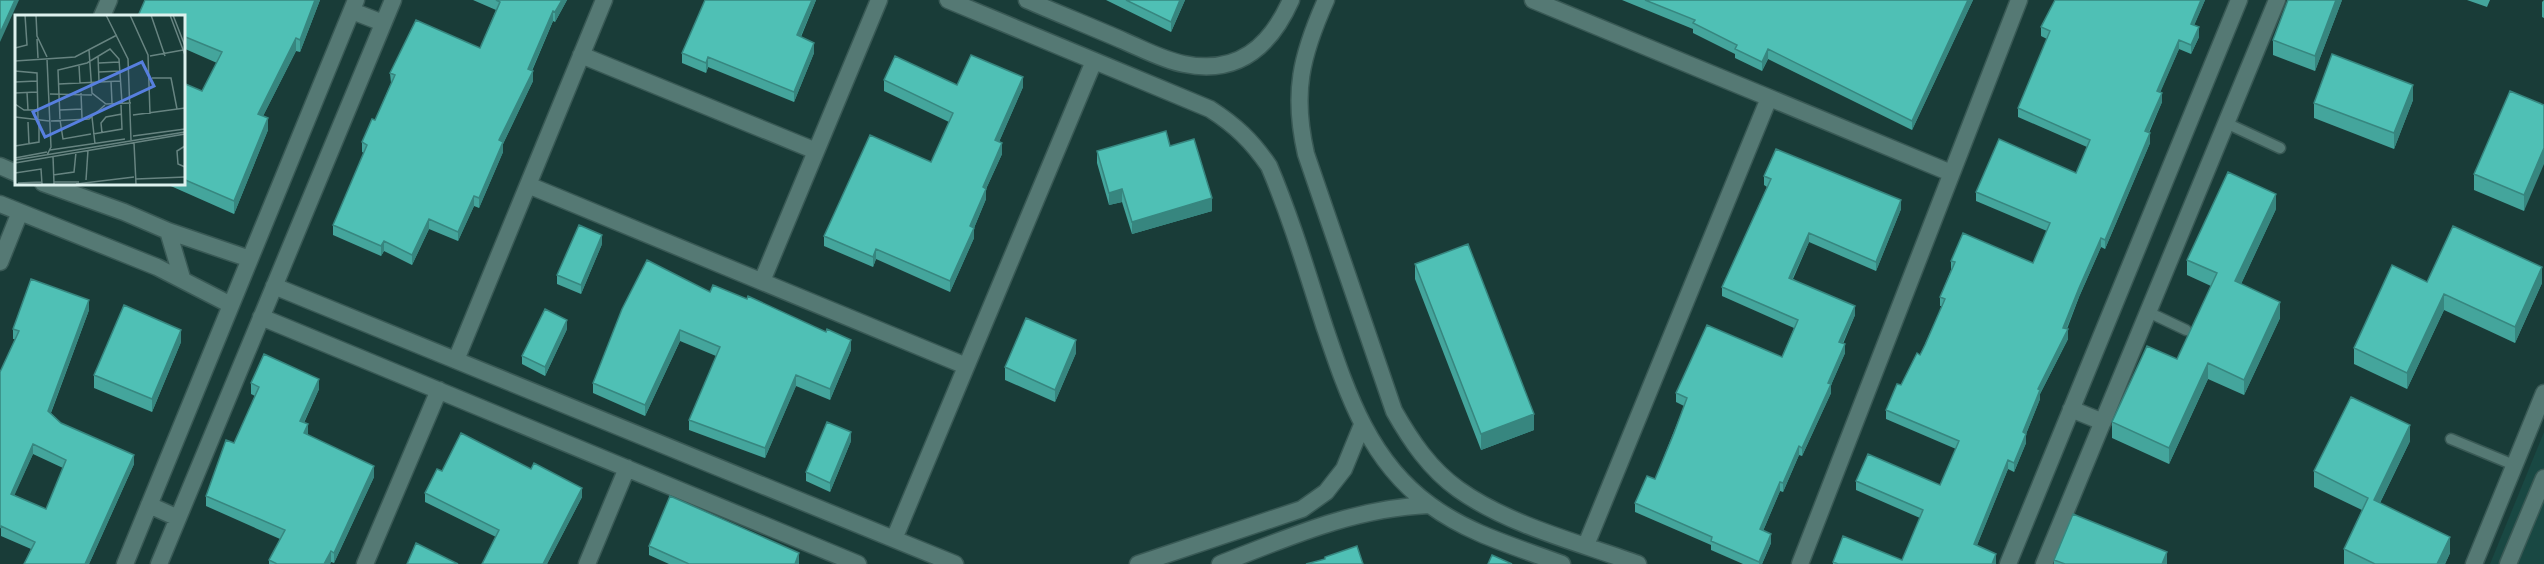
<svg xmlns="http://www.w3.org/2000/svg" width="2544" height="564" viewBox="0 0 2544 564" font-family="Arial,sans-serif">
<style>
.built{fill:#194843}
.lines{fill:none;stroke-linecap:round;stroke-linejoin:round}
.service-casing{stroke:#395955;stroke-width:13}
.minor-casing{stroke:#395955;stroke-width:19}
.service{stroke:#557974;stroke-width:10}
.minor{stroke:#557974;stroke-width:16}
.wall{fill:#44a59c;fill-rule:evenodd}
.shaded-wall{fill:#37867f}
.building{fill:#4fc0b5;stroke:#37867f;stroke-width:1.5;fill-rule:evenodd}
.inset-road{fill:none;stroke:#678481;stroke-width:1.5}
.view{fill:#577fdf;fill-opacity:0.15;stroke:#577fdf;stroke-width:3}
.inset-edge{fill:none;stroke:#ddf1ee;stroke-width:3}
</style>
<rect width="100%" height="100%" fill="#193c38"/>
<path class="built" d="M2544,432V564H2490Z"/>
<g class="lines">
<g class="service-casing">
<path id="service" d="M2226,123L2280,148
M2148,312L2186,330
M2451,439L2514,465"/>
</g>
<g class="minor-casing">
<path id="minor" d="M948,0L1210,109C1235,125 1252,141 1269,166C1291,218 1307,272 1324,325C1347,393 1369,461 1430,505C1469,534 1517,547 1562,564
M1027,0C1059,14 1092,27 1124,41C1143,49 1163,60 1184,64C1238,75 1270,47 1291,0
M1326,0C1301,56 1292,93 1306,154L1394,411C1411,441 1430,469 1458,489C1508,525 1580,543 1638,564
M1533,0L1951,173
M352,11L383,23
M102,16L109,0
M581,55L816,151
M0,166L16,173
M43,183L124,212L168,231L182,278
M528,185L966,366
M0,204L157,267L231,305
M168,231L250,259
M0,262L20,212
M762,281L879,0
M274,286L955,564
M261,317L858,564
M456,360L604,0
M2071,409L2103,422
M149,505L178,518
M894,539L1094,61
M1586,545L1769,98
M125,564L356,0
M159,564L393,0
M365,564L439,390
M587,564L627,468
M1138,564L1302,509L1326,492L1344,469L1362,425
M1220,564C1289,537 1354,508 1429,505
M1800,564L2019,0
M2008,564L2239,0
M2044,564L2277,0
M2474,564L2544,393
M2508,564L2544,478"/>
</g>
<use href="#service" class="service"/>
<use href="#minor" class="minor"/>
</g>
<path class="wall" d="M320,0L300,52L296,51L263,116L268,130L234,214L164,183H183V83L202,91L217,63L183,48V16Z
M473,0H567L555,22L553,21L532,71L533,81L503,144V152L479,208L474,206L458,241L429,229L412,265L384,251L381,256L333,235V225L364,153L362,152V142L375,120L391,83L390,73L480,48L496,10Z
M705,0H816L801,37L814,53L794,102L708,67L706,73L682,63V53Z
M1106,0H1185L1171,32Z
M1622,0H1973L1912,130L1768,59L1762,71L1735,58V54L1693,33V29Z
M2055,0H2205L2194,25L2199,37L2191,54L2179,49L2160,92L2162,102L2149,133L2150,143L2105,249L2101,247L2079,297L2067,329L2068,339L2040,394V399L2026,434V443L2014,472L2008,469L1977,545L1996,563V564H1833V562L1902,560L1920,518L1856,490V481L1940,485L1956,449L1886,419V410L1920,355L1942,306H1940V297L1951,270V261L2033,263L2047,231L1976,201V192L2076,173L2087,147L2018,117V108L2047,39L2041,36V27Z
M2342,0L2315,71L2273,55V40Z
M2467,0H2490L2487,7Z
M2544,0V18L2542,17V2Z
M884,80L957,85L1023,87L999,142L1002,154L986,189V199L974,228V238L950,292L876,259L873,267L824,246V236L931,162L949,122L884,91Z
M2413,100L2394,149L2314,118V103Z
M2544,105L2524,211L2474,190V174Z
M1170,146L1212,211L1132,234L1122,202L1109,205L1097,163V151Z
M1764,176L1901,209L1876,271L1809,242L1793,279L1855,315L1843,344L1845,353L1831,385V393L1802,456L1799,455L1783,492L1780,491L1763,531L1771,543L1762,564H1743L1711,550V545L1635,512V503L1655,479L1684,406L1676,402V393L1782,357L1794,328L1722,296V287L1767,187L1764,185Z
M2276,209L2241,284L2280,318L2244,395L2208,379L2169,464L2112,438V422L2177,359L2211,286L2187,275V260Z
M602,244L581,294L557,284V275Z
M1415,264L1534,430L1481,450L1415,279Z
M2427,282L2542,283L2515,343L2444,310L2407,389L2354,364V348Z
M710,292L851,350L830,400L796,386L765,458L689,430V420L716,356L680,341L645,416L593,393V383Z
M89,310L51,413L61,423L134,464L89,564H24L31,549L1,536L0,372L15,339H13V329ZM33,454L63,468L46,509L14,495Z
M567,329L545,376L522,364V356Z
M181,342L152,412L94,388V375Z
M1076,353L1055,402L1005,380V367Z
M251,383L319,389L304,423L307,435L374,477L334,563L331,562L330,564H269V560L280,539L206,506V496L234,443L255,396L251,394Z
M851,441L830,492L806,481V472Z
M2410,441L2380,503L2450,553L2445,564H2344V549L2362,510L2314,487V471Z
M442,471L582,497L547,564H482L496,537L425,502V493Z
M649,546L799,562V564H669L649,555Z
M2054,560L2167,564H2054Z"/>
<path class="shaded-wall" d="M15,0H19L0,42V33Z
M315,0H320L300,52V40Z
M562,0H567L555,22V12Z
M812,0H816L797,45V35Z
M1180,0H1185L1171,32V22Z
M1968,0H1973L1912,130V121Z
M2201,0H2205L2191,33V24Z
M2336,0H2342L2315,71V56Z
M553,11V21L528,79V69Z
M2199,27V37L2191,54V45Z
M296,38V51L258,126V114Z
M2179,40V49L2157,100V91Z
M814,43V53L794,102V92Z
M1768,49V59L1762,71V62Z
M708,57V67L706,73V63Z
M533,71V81L503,144V152L479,208V198L499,140Z
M1023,77V87L995,151V140Z
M2413,85V100L2394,149V133Z
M2162,93V102L2145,140V131Z
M268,118V130L234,214V201Z
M2150,133V143L2105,249V240Z
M1002,143V154L986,189V199L974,228V238L950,292V281L983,187Z
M2544,148V164L2524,211V195Z
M1122,189V202L1109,205V193Z
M2276,194V209L2235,297V281Z
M474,196V206L458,241V232Z
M1212,198V211L1132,234V222Z
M1901,200V209L1876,271V262Z
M429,219V229L412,265V255Z
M1809,233V242L1789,286V278Z
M602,235V244L581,294V285Z
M2101,238V247L2079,297L2063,337V328L2079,288Z
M384,241V251L381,256V246Z
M876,249V259L873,267V257Z
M2542,267V283L2515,343V327Z
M2444,294V310L2407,389V373Z
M89,300V310L48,420V411Z
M2280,302V318L2244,395V380Z
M1855,306V315L1839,351V342Z
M567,320V329L545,376V367Z
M2068,329V339L2040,394V399L2026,434V443L2014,472V463L2023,432L2038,389Z
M181,330V342L152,412V399Z
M680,330V341L645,416V405Z
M851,340V350L830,400V389Z
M1076,340V353L1055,402V390Z
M1845,344V353L1831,385V393L1802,456V448L1828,383Z
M2208,363V379L2169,464V448Z
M796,375V386L765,458V448Z
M319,379V389L300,431V421Z
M1534,414V430L1481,450V434Z
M308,424V435L304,433Z
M2410,425V441L2374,515V500Z
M851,432V441L830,492V483Z
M33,444V454L11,503V494Z
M1799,446V455L1783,492V483Z
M134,455V464L89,564H85Z
M2008,460V469L1974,553V544Z
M374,466V477L334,563V553Z
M1780,482V491L1760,538V529Z
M582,488V497L547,564H543Z
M1771,534V543L1762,564H1759V562Z
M2450,537V553L2445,564H2437Z
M331,551V562L330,564H324Z
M2167,552V564H2162Z
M799,553V564H795Z
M1996,554V564H1992Z"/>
<path class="building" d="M0,0H15L0,33Z
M145,0H315L300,40L296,38L258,114L268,118L234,201L183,179V83L202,91L222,52L183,36V16H138Z
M496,0H562L555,12L553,11L528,69L533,71L499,140L503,142L479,198L474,196L458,232L429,219L412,255L384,241L381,246L333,225L367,145L362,142L372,119L375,120L395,75L390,73L416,20L480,48L500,2Z
M705,0H812L797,35L814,43L794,92L708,57L706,63L682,53Z
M1126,0H1180L1171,22Z
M1645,0H1968L1912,121L1768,49L1762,62L1735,49L1737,45L1693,23L1695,20Z
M2055,0H2201L2191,24L2199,27L2191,45L2179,40L2157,91L2162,93L2145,131L2150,133L2105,240L2101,238L2079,288L2063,328L2068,329L2038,389L2040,390L2023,432L2026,434L2014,463L2008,460L1974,544L1996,554L1992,564H1838L1833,562L1843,536L1902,560L1923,510L1856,481L1868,454L1940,485L1959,441L1886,410L1897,384L1901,385L1917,353L1920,355L1925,345L1945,299L1940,297L1955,262L1951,261L1963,233L2033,263L2050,223L1976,192L1999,139L2076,173L2090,140L2018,108L2050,31L2041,27Z
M2288,0H2336L2315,56L2273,40Z
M2332,54L2413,85L2394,133L2314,103Z
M971,55L1023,77L995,140L1002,143L983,187L986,189L970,226L974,228L950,281L876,249L873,257L824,236L870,135L931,162L953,113L884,80L895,56L957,85Z
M2510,91L2544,105V148L2524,195L2474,174Z
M1166,131L1170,146L1194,139L1212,198L1132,222L1122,189L1109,193L1097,151Z
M1776,149L1901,200L1876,262L1809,233L1789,278L1855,306L1839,342L1845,344L1828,383L1831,384L1802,448L1799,446L1783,483L1780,482L1760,529L1771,534L1759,562L1711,541L1712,537L1635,503L1647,476L1655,479L1674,433L1687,398L1676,393L1707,325L1782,357L1798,320L1722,287L1771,179L1764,176Z
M2228,172L2276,194L2235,281L2280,302L2244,380L2208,363L2169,448L2112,422L2147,346L2177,359L2217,273L2187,260Z
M579,225L602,235L581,285L557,275Z
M2453,226L2542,267L2515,327L2444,294L2407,373L2354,348L2392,265L2427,282Z
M1468,244L1534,414L1481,434L1415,264Z
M647,260L710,292L713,285L747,299L748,296L826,332L827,329L851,340L830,389L796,375L765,448L689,420L720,347L680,330L645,405L593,383L622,309Z
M31,279L89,300L48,411L61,423L134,455L85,564H24L35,542L1,526L0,528V372L19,331L13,329ZM33,444L66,460L46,509L11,494Z
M124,305L181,330L152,399L94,375Z
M545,309L567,320L545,367L522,356Z
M1026,318L1076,340L1055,390L1005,367Z
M264,354L319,379L300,421L308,424L304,433L374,466L334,553L331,551L324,564H277L269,560L285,530L206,496L226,440L234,443L259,387L251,383Z
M2351,397L2410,425L2374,500L2450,537L2437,564H2375L2344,549L2368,498L2314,471Z
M827,422L851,432L830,483L806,472Z
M461,433L531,469L534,463L582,488L543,564H482L499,530L425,493L437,469L442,471Z
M670,496L799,553L795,564H689L649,546Z
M2073,514L2167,552L2162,564H2065L2054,560Z
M416,543L458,564H407Z
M1357,546L1363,564H1306L1325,559V557Z
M1492,555L1512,564H1488Z"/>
<g transform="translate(15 15)">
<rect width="170" height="170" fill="#193c38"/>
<path class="inset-road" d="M21,0L22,21L32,42M91,0L113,44L116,125M115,0L133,40L135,99M136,0L150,41M155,0L170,40M158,0L170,31M22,24L23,43M0,33L12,30L10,0M74,35L77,78L91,89L116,88M83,41L84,66M135,41L168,35M0,46L60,42L102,20M84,48L104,47M64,50L65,68M0,56L22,58L23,104M84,57L105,56M137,63H156L162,94M96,66L97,88M0,67L22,66M44,69L105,66M12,77L13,95M0,78L22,77M66,78L67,103M35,79L77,80M0,89L9,95H23M45,95L67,94M118,100L170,93M0,102L34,106M77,102L80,129M45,104L43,55L72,48L95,34L104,44L107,88M45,105L48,124L76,119M36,106L74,104L90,90M13,107L14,129M87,118L86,108L91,102L107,99M78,119L107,114L106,90M118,121L170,114M119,128L121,169M0,131L24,127V106M170,131L162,136L163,149L170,152M35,135L110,124M32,140L36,132L32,44M38,141L39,169M0,143L32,137M0,145L170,117M0,148L170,119M0,158L26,154L27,169M38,160L59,157L61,137M121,164L170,162M71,165L73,135M39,167H64M3,168L27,167M61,169L119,162"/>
<path class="view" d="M127,47L139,71L30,122L18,97Z"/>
<rect width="170" height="170" class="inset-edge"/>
</g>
</svg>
